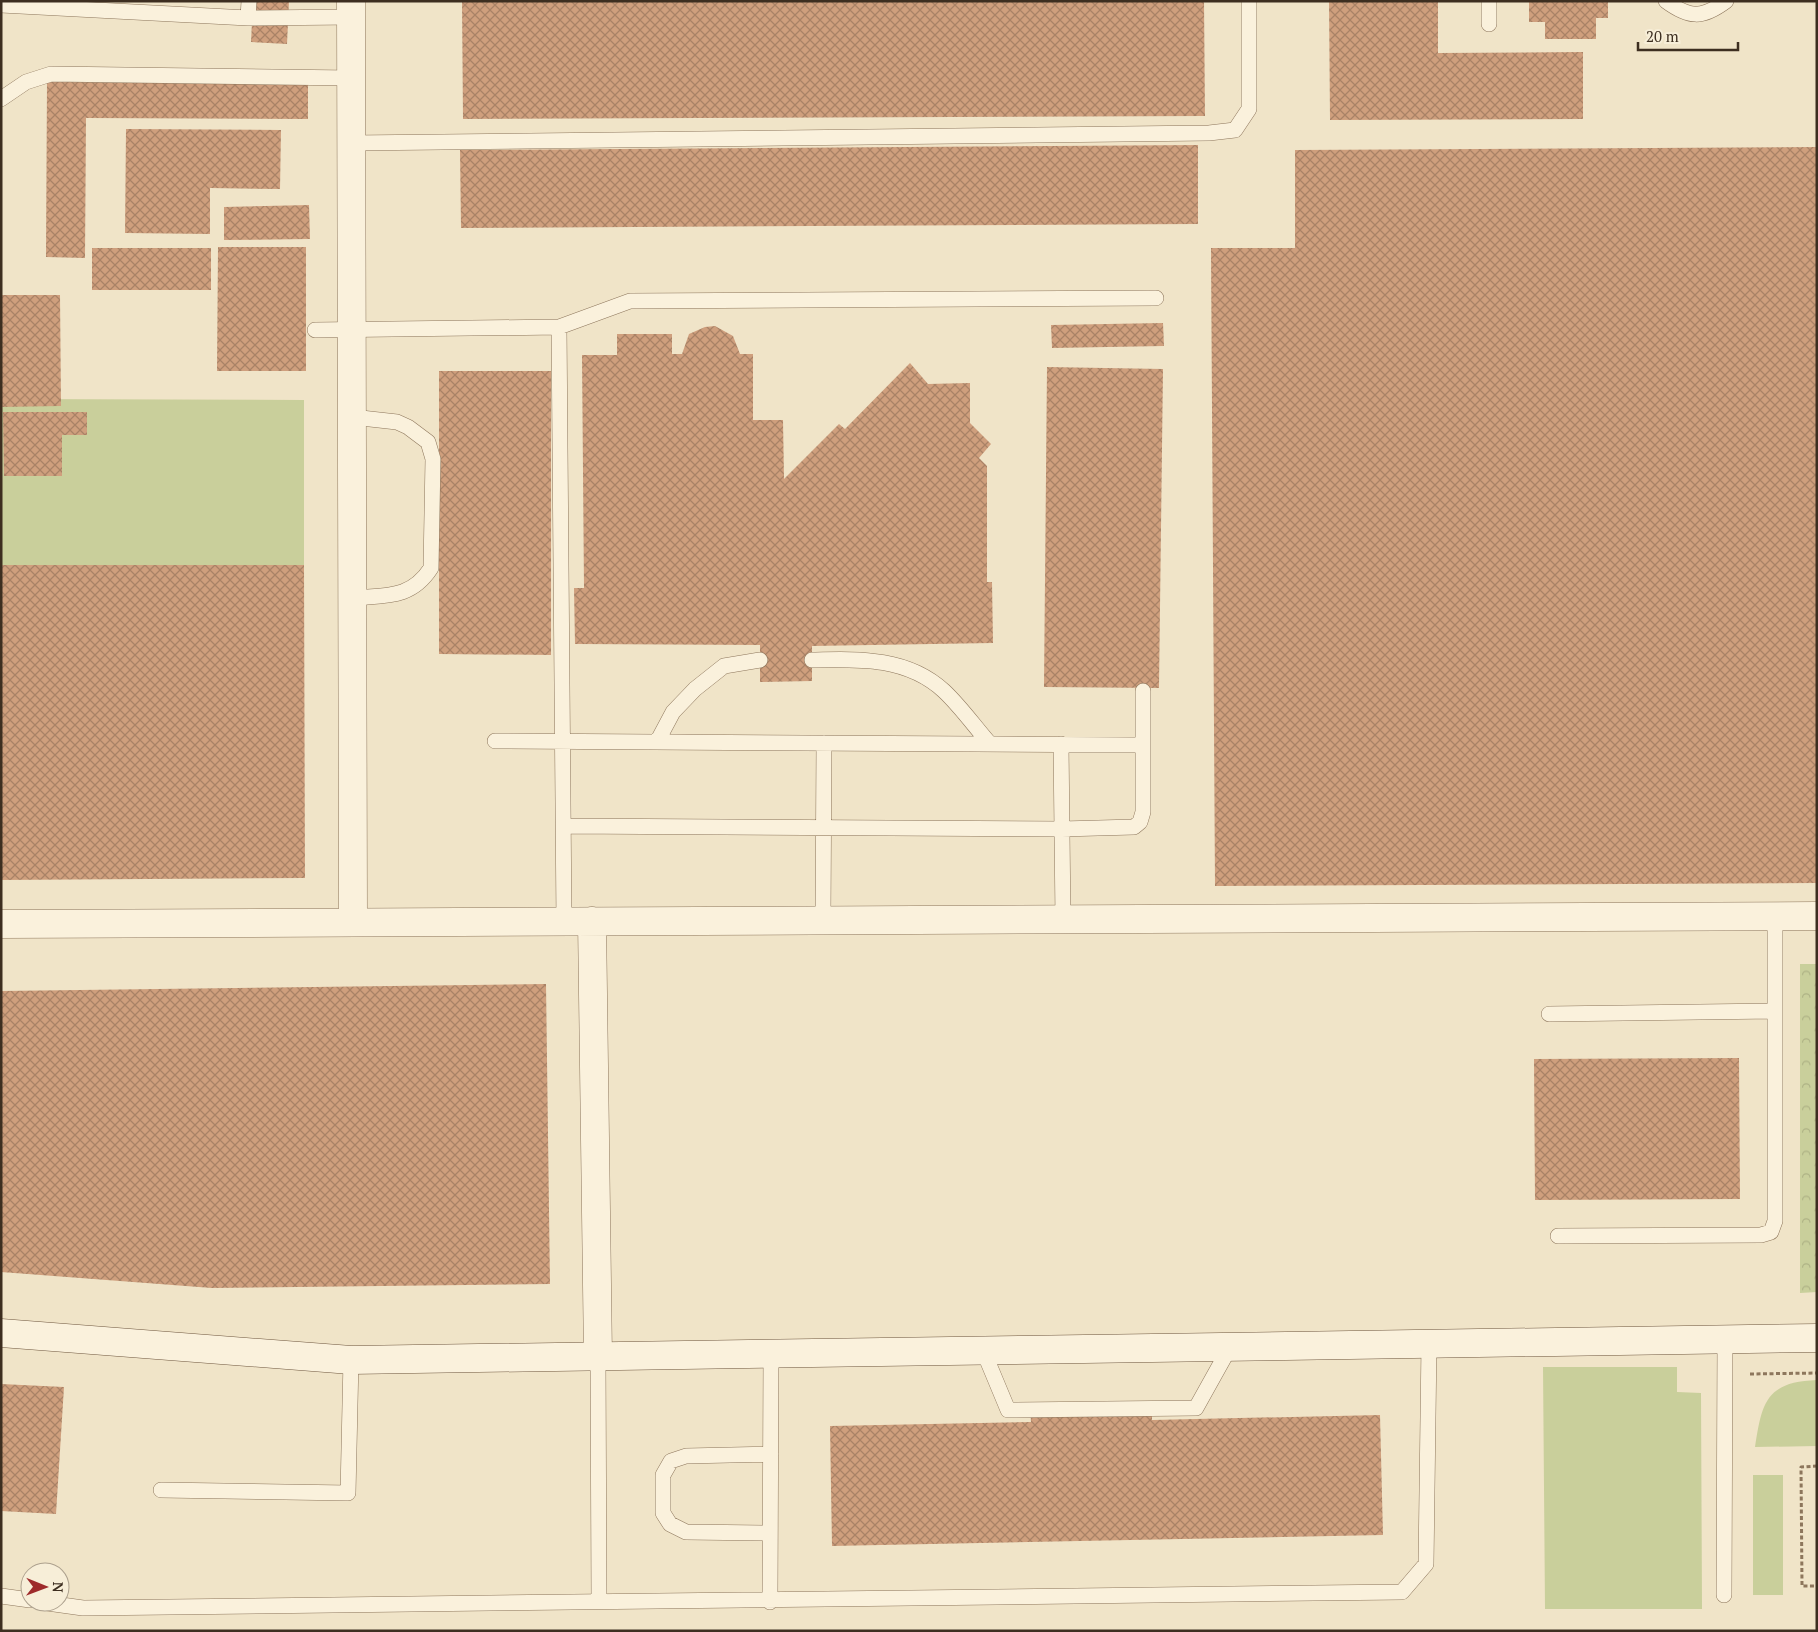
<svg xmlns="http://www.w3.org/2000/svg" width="1818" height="1632" viewBox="0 0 1818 1632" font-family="'PT Serif',serif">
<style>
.grass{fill:#c9cf9b}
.forest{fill:url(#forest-crowns)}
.building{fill:url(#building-cross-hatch)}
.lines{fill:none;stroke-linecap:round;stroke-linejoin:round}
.lane-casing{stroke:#8d765c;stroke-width:16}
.street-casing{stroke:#8d765c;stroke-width:29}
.secondary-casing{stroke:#6f573f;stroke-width:29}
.path{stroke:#8d765c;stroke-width:3;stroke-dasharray:4 2.5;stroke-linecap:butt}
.lane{stroke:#faf1dc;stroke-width:15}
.street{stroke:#faf1dc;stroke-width:28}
.secondary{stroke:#faf1dc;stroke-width:28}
</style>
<defs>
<pattern id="forest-crowns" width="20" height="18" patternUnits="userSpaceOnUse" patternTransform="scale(1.25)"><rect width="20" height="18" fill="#c9cf9b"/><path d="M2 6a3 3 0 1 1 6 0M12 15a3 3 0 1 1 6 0" fill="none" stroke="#aeb285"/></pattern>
<pattern id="building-cross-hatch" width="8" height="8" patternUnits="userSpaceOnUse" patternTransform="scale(1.25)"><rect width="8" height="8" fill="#cf9f7d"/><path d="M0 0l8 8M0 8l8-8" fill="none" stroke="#a98266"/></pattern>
</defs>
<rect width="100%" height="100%" fill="#f0e4c8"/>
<path class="grass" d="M1,399L304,400V565H1Z
M1543,1367H1677V1392L1701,1393L1702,1609H1545Z
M1817,1380V1446L1755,1447C1762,1402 1766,1382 1817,1380Z
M1753,1475H1783V1595H1753Z"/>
<path class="forest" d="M1800,964H1817V1292L1800,1293Z"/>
<path class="building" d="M253,1H289L287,44L251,42Z
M462,1H1204L1205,116L463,119Z
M1329,1H1438V53L1583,52V119L1330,120Z
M1529,1H1608V18H1596V39H1545V22H1529Z
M47,82L308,83V119L86,118L85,258L46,257Z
M126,129L281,130L280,189L210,188V234L125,233Z
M1198,145V224L461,228L460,150Z
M1817,147V883L1215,886L1211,248H1295V150Z
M309,205L310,239L224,240V207Z
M218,247H306V371H217Z
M92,248H211V290H92Z
M1,295H60L61,406L1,407Z
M1163,323L1164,346L1052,348L1051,325Z
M715,326L733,336L740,354H753V420H783L784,479L839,424L845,429L910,363L928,384L970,383V423L991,444L979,458L987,466V582H992L993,643L812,646V681L760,682V645L575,644L574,588H584L582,355H617V334H672V354H682L689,334L705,327Z
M1047,367L1163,369L1159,688L1044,687Z
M439,371H551V655L439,654Z
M3,412H87V435H62V476H4Z
M1,565H304L305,878L1,880Z
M546,984L550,1284L212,1288L1,1272V991Z
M1739,1058L1740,1199L1535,1200L1534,1059Z
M1,1384L64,1387L56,1514L1,1511Z
M1152,1404V1420L1380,1415L1383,1535L832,1546L830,1426L1031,1422L1030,1406Z"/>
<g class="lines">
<g class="lane-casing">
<path id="lane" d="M1489,1V24
M1666,1C1689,18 1702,19 1726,1
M1,5L248,18L249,1
M248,18L351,17
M1,99L26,82L51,74L351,78
M352,143L1209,133L1235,130L1249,109V1
M559,327L564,921
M315,330L559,327L630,301L1156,298
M352,417L397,422L408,427L428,442L433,459L431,568C411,599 386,595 353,598
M812,660C859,659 907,657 944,691C961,707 975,727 990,744
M495,741L1142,745
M657,742L673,712L695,689L724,666L760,660
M1061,744L1063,919
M564,826L1062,829L1134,827L1140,822L1143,812V691
M823,920L824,743
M1549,1014L1774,1011
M1558,1236L1761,1235L1771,1232L1775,1221V916
M983,1350L1008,1410L1196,1408L1230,1347
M598,1357L599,1601
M161,1490L348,1493L351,1360
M770,1533L686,1532L670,1524L663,1513V1475L671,1461L686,1456L771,1454
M1724,1595L1725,1339
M1,1596L30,1600
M40,1602L83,1608L1402,1592L1426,1564L1429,1344
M770,1602L771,1354"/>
</g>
<g class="street-casing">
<path id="street" d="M351,1L353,922
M592,921L598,1357
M1,924L1817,916"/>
</g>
<g class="secondary-casing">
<path id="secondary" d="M1,1333L351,1360L1817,1338"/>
</g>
<path class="path" d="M1750,1374L1817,1373
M1817,1466L1801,1467L1802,1586H1817"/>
<use href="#lane" class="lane"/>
<use href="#street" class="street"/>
<use href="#secondary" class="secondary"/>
</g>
<rect width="1818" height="1632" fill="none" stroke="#3d2e20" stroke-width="5"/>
<g transform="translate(45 1587) rotate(91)"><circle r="24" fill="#f7eed8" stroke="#ada18e"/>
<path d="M0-4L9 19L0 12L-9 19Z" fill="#9e2a2b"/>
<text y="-8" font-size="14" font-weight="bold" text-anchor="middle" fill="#3d2e20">N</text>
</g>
<path d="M1638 42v8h100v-8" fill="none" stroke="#3d2e20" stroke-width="2.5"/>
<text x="1646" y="42" font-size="15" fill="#3d2e20" stroke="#f7eed8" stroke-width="4" paint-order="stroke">20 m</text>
</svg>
